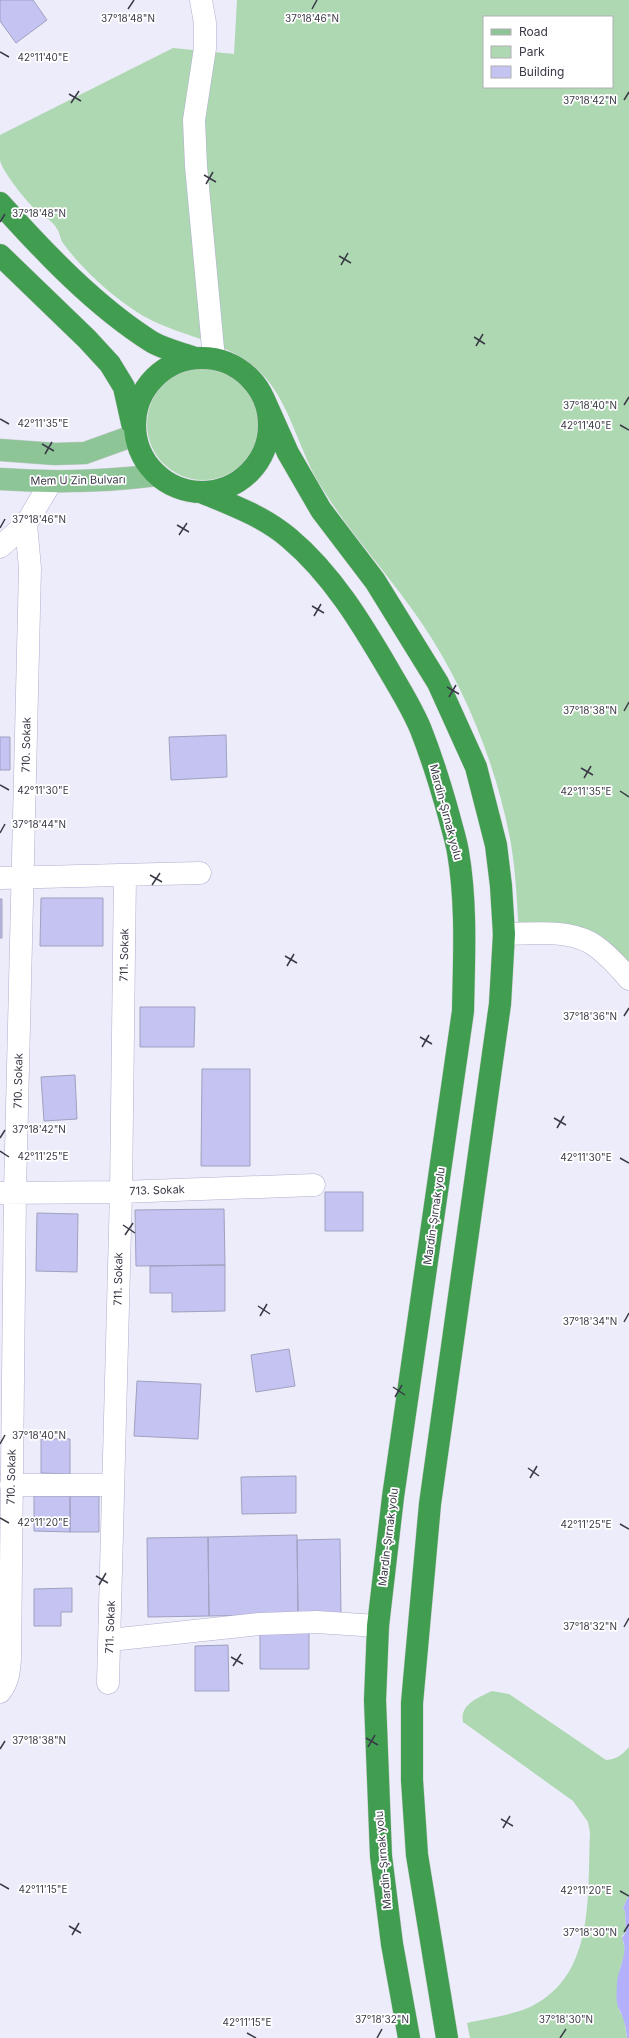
<svg xmlns="http://www.w3.org/2000/svg" width="629" height="2038" viewBox="0 0 629 2038" font-family="Inter,sans-serif">
<style>
.green{fill:#aed8b1;fill-rule:evenodd}
.water{fill:#b3b0fd}
.building{fill:#c4c3f2;stroke:#a0a0c0}
.lines{fill:none;stroke-linecap:round;stroke-linejoin:round}
.minor-casing{stroke:#afafcf;stroke-width:23}
.major-casing{stroke:#cccccf;stroke-width:23}
.highway-casing{stroke:#cccccf;stroke-width:23}
.minor{stroke:#fff;stroke-width:22}
.major{stroke:#8dc597;stroke-width:22}
.highway{stroke:#419e51;stroke-width:22}
.ticks{fill:none;stroke:#3a3a47;stroke-width:1.5}
.labels{text-anchor:middle;stroke-width:3.5;stroke-linejoin:round;paint-order:stroke}
.street-label{font-size:11px;fill:#3a3a47;stroke:#fff}
.ticks-label{font-size:10px;text-anchor:middle;fill:#3a3a47;stroke:#fff;stroke-width:3.5;stroke-linejoin:round;paint-order:stroke}
</style>
<rect width="100%" height="100%" fill="#ececfa"/>
<path class="green" d="M237,0H629V979L590,942L519,934C517,904 516,874 511,844C497,766 465,687 421,622C390,576 351,535 322,488C299,453 291,403 261,373C233,344 189,338 153,321C122,306 83,271 63,243C60,239 60,233 57,229C53,221 42,215 35,209C26,201 2,171 0,160C0,153 0,143 0,135L173,48L234,54ZM484,17H612V87H484Z
M147 424a56 56 0 1 1 112 0a56 56 0 1 1-112 0Z
M492,1691L509,1694L606,1760C617,1759 622,1755 629,1747V1895L623,1908L625,1911L626,1932L622,1936L626,1954L620,1968L617,1994L619,2010L624,2019L627,2038H470L467,2023C484,2019 517,2014 532,2006C596,1974 587,1893 590,1833L588,1822L573,1801L463,1722C459,1704 480,1697 492,1691Z"/>
<path class="water" d="M629,1895V2038H627C626,2027 624,2018 619,2009C615,2002 617,1989 617,1982C619,1966 629,1952 622,1938L626,1932L625,1911L623,1908Z"/>
<path class="building" d="M0,0H33L47,20L16,43L0,21Z
M226,735L227,777L171,780L169,737Z
M0,737H10V770H0Z
M41,898H103V946H40Z
M0,899H2V938H0Z
M140,1007H195L194,1047H140Z
M202,1069H250V1166H201Z
M75,1075L77,1119L44,1121L41,1077Z
M325,1192H363V1231H325Z
M224,1209L225,1265L136,1266L135,1210Z
M37,1213L78,1214L77,1272L36,1271Z
M225,1265V1311L172,1312V1293H150V1266Z
M289,1349L295,1386L256,1392L251,1355Z
M137,1381L201,1384L198,1439L134,1436Z
M41,1439H70V1474L41,1473Z
M296,1476V1513L242,1514L241,1477Z
M34,1496H70V1532L34,1531Z
M70,1496H99V1532H70Z
M297,1535L298,1614L209,1616L208,1537Z
M208,1537L209,1616L148,1617L147,1538Z
M340,1539L341,1613L298,1614L297,1540Z
M72,1588V1612H61V1626H34V1589Z
M260,1632H309V1669H260Z
M228,1645L229,1691H195V1646Z"/>
<g class="lines">
<g class="minor-casing">
<path id="minor" d="M201,0L205,23V48L194,120L196,166L214,359
M0,547L26,524
M0,878L200,873
M504,934C531,934 564,929 589,942C604,950 618,966 629,979
M1,1193L121,1192L314,1185
M11,1485H113
M110,1640L259,1624L316,1622L378,1626
M108,1683L121,1192L125,875
M0,1692C8,1682 9,1672 10,1659L15,1192L30,568L26,524L51,482"/>
</g>
<g class="major-casing">
<path id="major" d="M0,450L55,454L85,453L135,435
M0,479C55,483 102,482 157,475"/>
</g>
<g class="highway-casing">
<path id="highway" d="M0,203C45,253 95,306 152,342C164,349 181,353 195,358
M0,255L87,339L110,364L124,387L132,423
M135 425a67 67 0 1 1 134 0a67 67 0 1 1-134 0Z
M263,397L288,453L321,510L375,581L438,683L476,767L496,845L501,886L504,934L500,1004L430,1504L412,1703V1780L417,1855L447,2038
M201,492C232,505 263,516 289,538C332,574 362,624 390,672C401,691 413,710 421,730C432,758 441,787 449,816C452,828 456,840 458,852C467,905 464,958 463,1011L393,1497L378,1626L375,1700L381,1856L392,1944L409,2038"/>
</g>
<use href="#minor" class="minor"/>
<use href="#major" class="major"/>
<use href="#highway" class="highway"/>
</g>
<path class="ticks" d="M128,9L134,0M312,9L317,0M0,52L9,57M69,94L81,101M624,100L629,92M71,103L79,91M204,175L216,182M206,184L213,172M0,222L5,214M339,256L351,263M341,265L348,253M474,337L485,344M476,346L483,334M624,405L629,397M0,419L9,424M620,425L629,430M42,444L54,451M45,454L52,442M177,525L189,532M0,528L5,519M179,535L187,523M312,606L324,613M314,616L321,604M447,687L459,694M449,697L456,685M624,711L629,702M581,768L593,775M584,778L591,766M0,785L9,790M620,791L629,797M0,833L5,824M150,875L162,882M152,885L160,873M285,956L297,963M287,966L294,954M624,1016L629,1008M420,1037L432,1044M422,1047L429,1035M554,1118L566,1125M557,1128L564,1116M0,1138L5,1130M0,1151L9,1157M620,1158L629,1163M123,1225L135,1233M125,1235L133,1223M258,1306L270,1314M260,1316L267,1304M624,1322L629,1313M393,1387L405,1395M395,1397L402,1385M0,1444L5,1435M528,1468L539,1476M530,1478L537,1466M0,1518L9,1523M620,1524L629,1529M96,1576L108,1583M99,1585L106,1573M624,1627L629,1618M231,1657L243,1664M233,1666L241,1654M366,1738L378,1745M368,1747L375,1735M0,1749L5,1741M501,1819L513,1826M503,1828L510,1816M0,1884L9,1889M620,1891L629,1896M69,1926L81,1933M624,1932L629,1924M72,1935L79,1923M247,2033L256,2038M377,2038L382,2029M560,2038L566,2029"/>
<g class="labels">
<g class="street-label">
<text transform="translate(78 480) rotate(-1)" y="4">Mem U Zin Bulvarı</text>
<text transform="translate(26 745) rotate(-89)" y="4">710. Sokak</text>
<text transform="translate(446 812) rotate(75)" y="4">Mardin-Şırnak yolu</text>
<text transform="translate(124 955) rotate(-89)" y="4">711. Sokak</text>
<text transform="translate(18 1081) rotate(-89)" y="4">710. Sokak</text>
<text transform="translate(157 1190) rotate(-2)" y="4">713. Sokak</text>
<text transform="translate(434 1216) rotate(-82)" y="4">Mardin-Şırnak yolu</text>
<text transform="translate(118 1279) rotate(-89)" y="4">711. Sokak</text>
<text transform="translate(11 1477) rotate(-89)" y="4">710. Sokak</text>
<text transform="translate(388 1537) rotate(-83)" y="4">Mardin-Şırnak yolu</text>
<text transform="translate(110 1627) rotate(-88)" y="4">711. Sokak</text>
<text transform="translate(383 1860) rotate(-95)" y="4">Mardin-Şırnak yolu</text>
</g>
</g>
<g class="ticks-label">
<text x="128" y="22">37°18'48"N</text>
<text x="312" y="22">37°18'46"N</text>
<text x="43" y="61">42°11'40"E</text>
<text x="590" y="104">37°18'42"N</text>
<text x="39" y="217">37°18'48"N</text>
<text x="590" y="409">37°18'40"N</text>
<text x="43" y="427">42°11'35"E</text>
<text x="586" y="429">42°11'40"E</text>
<text x="39" y="523">37°18'46"N</text>
<text x="590" y="714">37°18'38"N</text>
<text x="43" y="794">42°11'30"E</text>
<text x="586" y="795">42°11'35"E</text>
<text x="39" y="828">37°18'44"N</text>
<text x="590" y="1020">37°18'36"N</text>
<text x="39" y="1133">37°18'42"N</text>
<text x="43" y="1160">42°11'25"E</text>
<text x="586" y="1161">42°11'30"E</text>
<text x="590" y="1325">37°18'34"N</text>
<text x="39" y="1439">37°18'40"N</text>
<text x="43" y="1526">42°11'20"E</text>
<text x="586" y="1528">42°11'25"E</text>
<text x="590" y="1630">37°18'32"N</text>
<text x="39" y="1744">37°18'38"N</text>
<text x="43" y="1893">42°11'15"E</text>
<text x="586" y="1894">42°11'20"E</text>
<text x="590" y="1936">37°18'30"N</text>
<text x="382" y="2023">37°18'32"N</text>
<text x="566" y="2023">37°18'30"N</text>
<text x="247" y="2026">42°11'15"E</text>
</g>
<rect x="483" y="16" width="130" height="72" fill="#ffffff" stroke="#b0b0b5"/>
<rect x="491" y="29" width="20" height="6" fill="#8dc597" stroke="#b0b0b5"/>
<text x="519" y="36" font-size="12" fill="#3a3a47">Road</text>
<rect x="491" y="46" width="20" height="12" fill="#aed8b1" stroke="#b0b0b5"/>
<text x="519" y="56" font-size="12" fill="#3a3a47">Park</text>
<rect x="491" y="66" width="20" height="12" fill="#c4c3f2" stroke="#b0b0b5"/>
<text x="519" y="76" font-size="12" fill="#3a3a47">Building</text>
</svg>
